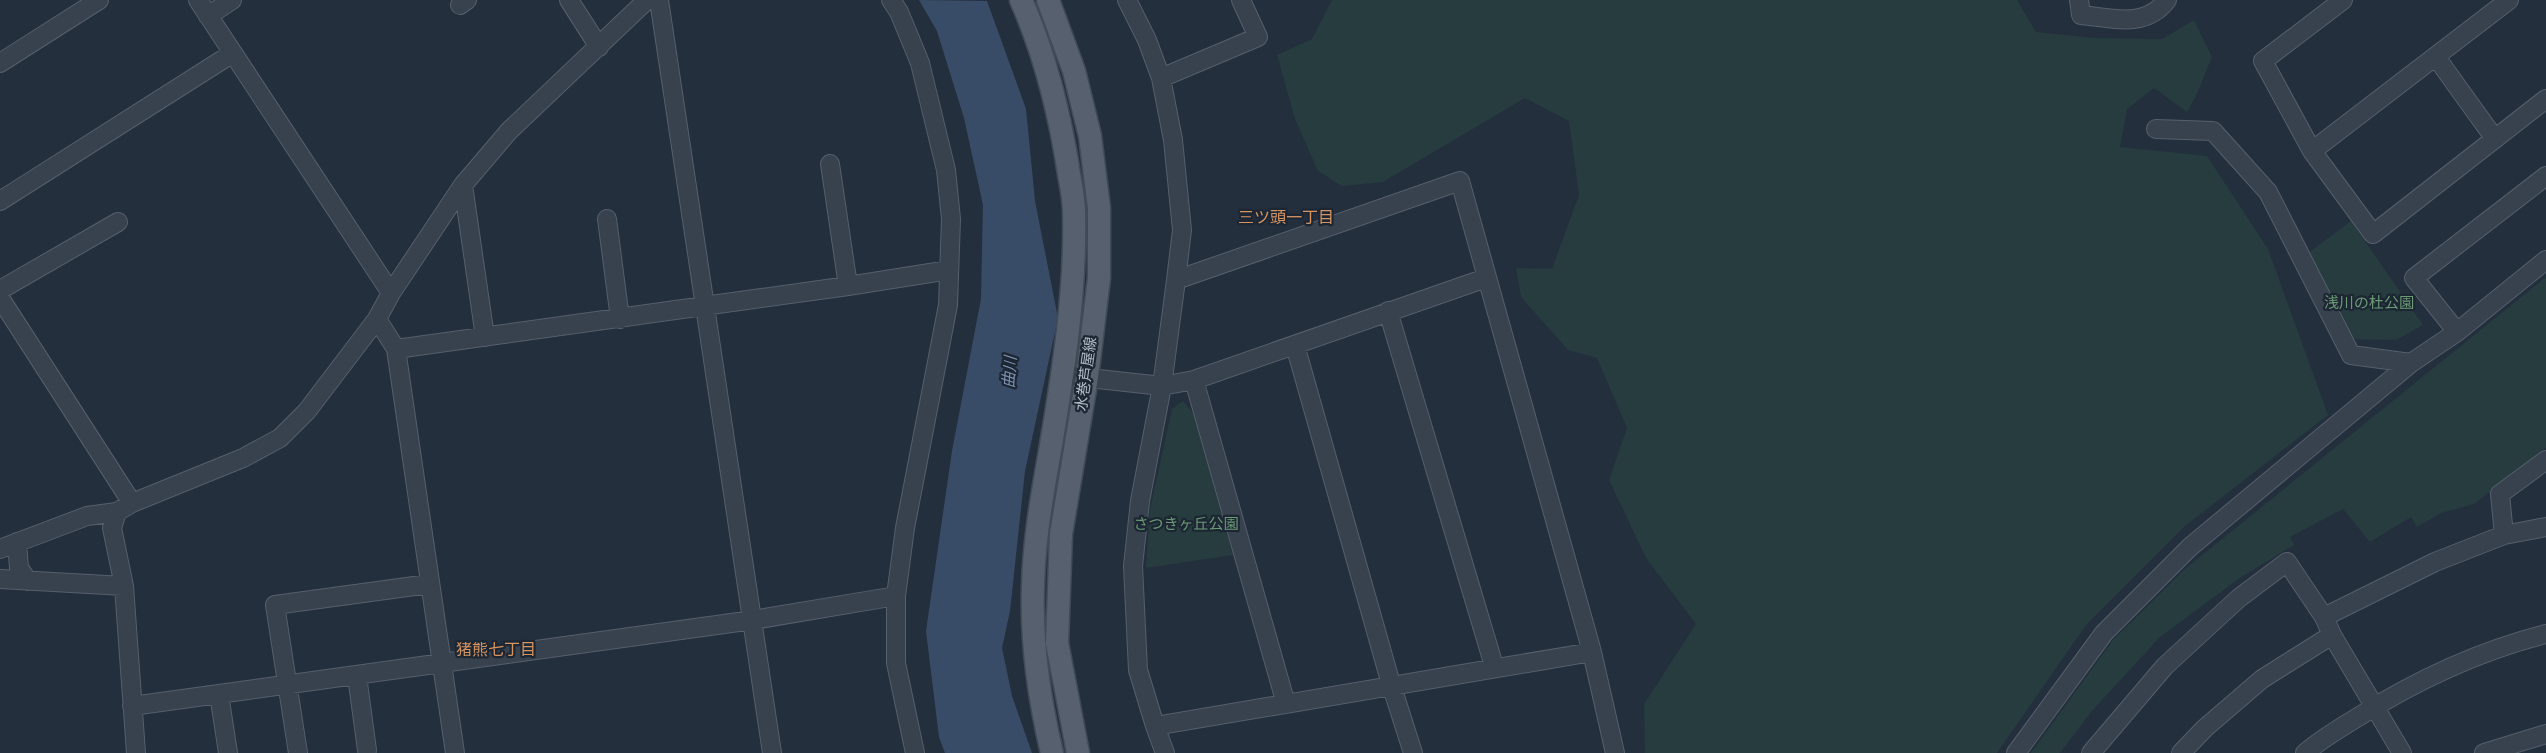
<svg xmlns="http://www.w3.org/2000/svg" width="2546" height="753" viewBox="0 0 2546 753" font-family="Overpass,'Noto Sans JP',sans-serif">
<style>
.green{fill:#263c3f}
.water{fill:#394c67}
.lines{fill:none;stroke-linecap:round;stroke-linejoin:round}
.minor-casing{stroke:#565f6c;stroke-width:20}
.major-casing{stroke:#414a57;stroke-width:25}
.minor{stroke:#38414e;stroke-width:18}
.major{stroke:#56606e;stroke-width:22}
.labels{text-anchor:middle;stroke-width:4.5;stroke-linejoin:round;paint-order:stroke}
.park-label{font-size:15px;fill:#6b9a76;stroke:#1d2633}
.street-label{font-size:15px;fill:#b4bcc9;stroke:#1d2633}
.neighbourhood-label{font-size:16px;fill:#d59563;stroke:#1d2633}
.water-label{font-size:16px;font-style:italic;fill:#7c92b1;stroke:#1d2633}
</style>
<rect width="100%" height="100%" fill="#242f3e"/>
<path class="green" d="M1332,0H2017L2036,32L2094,38L2162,39L2194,20L2212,57L2196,96L2187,112L2154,88L2127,109L2120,147L2207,156L2268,249L2328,415L2185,526L2086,625L1997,753H1645L1644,704L1696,624L1646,558L1609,480L1627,428L1597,358L1568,350L1521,297L1516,268L1552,269L1579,195L1569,121L1525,98L1383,182L1342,186L1318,171L1295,119L1277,55L1312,39Z
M2351,221L2423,325L2396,340L2351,339L2307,254Z
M2546,277V448L2474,504L2441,513L2417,527L2411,517L2370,542L2343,509L2290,537L2294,545L2241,577L2160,637L2091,712L2060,753H2031L2113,640L2185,569Z
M1183,401L1193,413L1233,555L1146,568L1150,509L1172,409Z"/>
<path class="water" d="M919,0L987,1L1026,109L1035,201L1058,318L1025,471L1010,611L1002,648L1012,696L1032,753H945L939,737L926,631L952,451L981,299L983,205L964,118L937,31Z"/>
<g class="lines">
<g class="minor-casing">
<path id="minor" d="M198,0L391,293
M569,0L599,47
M659,0L772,753
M891,0L899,12L920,63L946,170L951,219L948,305L905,528L896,596V663L915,753
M1127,0L1147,40L1161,78L1173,140L1182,230L1176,280
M2079,0L2081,15C2112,18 2145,29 2167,0
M2343,0L2263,61L2312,151L2373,234L2546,99
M460,5L467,0
M208,16L232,0
M2436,57L2495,139
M0,63L99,0
M1161,78L1258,37L1241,0
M2156,129L2213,131L2268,192L2351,355L2411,363
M2312,151L2509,0
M830,164L848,286
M1460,181L1592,652L1155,726L1138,670L1133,566L1140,501L1162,386L1176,280Z
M463,185L485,337
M0,201L233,53
M607,219L620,319
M0,290L118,222
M0,298L132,503
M1388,311L1494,666
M377,319L396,349L455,753
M2457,332L2414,278L2546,176
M1295,345L1391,684L1413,753
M396,349L848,286L949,270
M1062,375L1162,386L1194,380L1486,278
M1194,380L1286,704
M2504,535L2500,494L2546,460
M17,542L19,568L28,581
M0,549L87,516L117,512
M0,579L124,586
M2324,617L2435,562L2504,535L2546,527
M1592,652L1615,753
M357,676L367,750
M219,694L228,753
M132,706L753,620L896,596
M1155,726L1165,753
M136,753L124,586L112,528L117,512L132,503L243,458L280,438L307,411L377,319L391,293L463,185L509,131L647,0
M298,753L275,605L429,584
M2016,753L2104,633L2190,547L2411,363L2457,332L2546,260
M2091,753L2165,666L2239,598L2287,562L2324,617L2332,635L2402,753
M2181,753L2205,728L2262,679L2332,635
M2305,753C2321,739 2340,728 2358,717C2417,680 2479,651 2546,634
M2484,753L2546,734"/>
</g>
<g class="major-casing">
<path id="major" d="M1021,0C1045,54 1060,115 1069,174C1071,186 1074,199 1074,212C1076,289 1064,368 1051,445C1043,491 1034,538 1033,586C1031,642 1039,698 1052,753
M1048,0L1074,71L1090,136L1099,208V278L1087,377L1061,534L1059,589L1057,643L1078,753"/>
</g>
<use href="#minor" class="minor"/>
<use href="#major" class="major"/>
</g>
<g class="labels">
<g class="park-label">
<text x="2369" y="308">浅川の杜公園</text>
<text x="1186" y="529">さつきヶ丘公園</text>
</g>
<g class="street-label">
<text transform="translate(1086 374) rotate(-82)" y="5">水巻芦屋線</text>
</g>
<g class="neighbourhood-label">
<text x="1286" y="223">三ツ頭一丁目</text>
<text x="496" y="655">猪熊七丁目</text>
</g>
<g class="water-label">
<text transform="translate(1009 372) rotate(-86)" y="6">曲川</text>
</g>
</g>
</svg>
